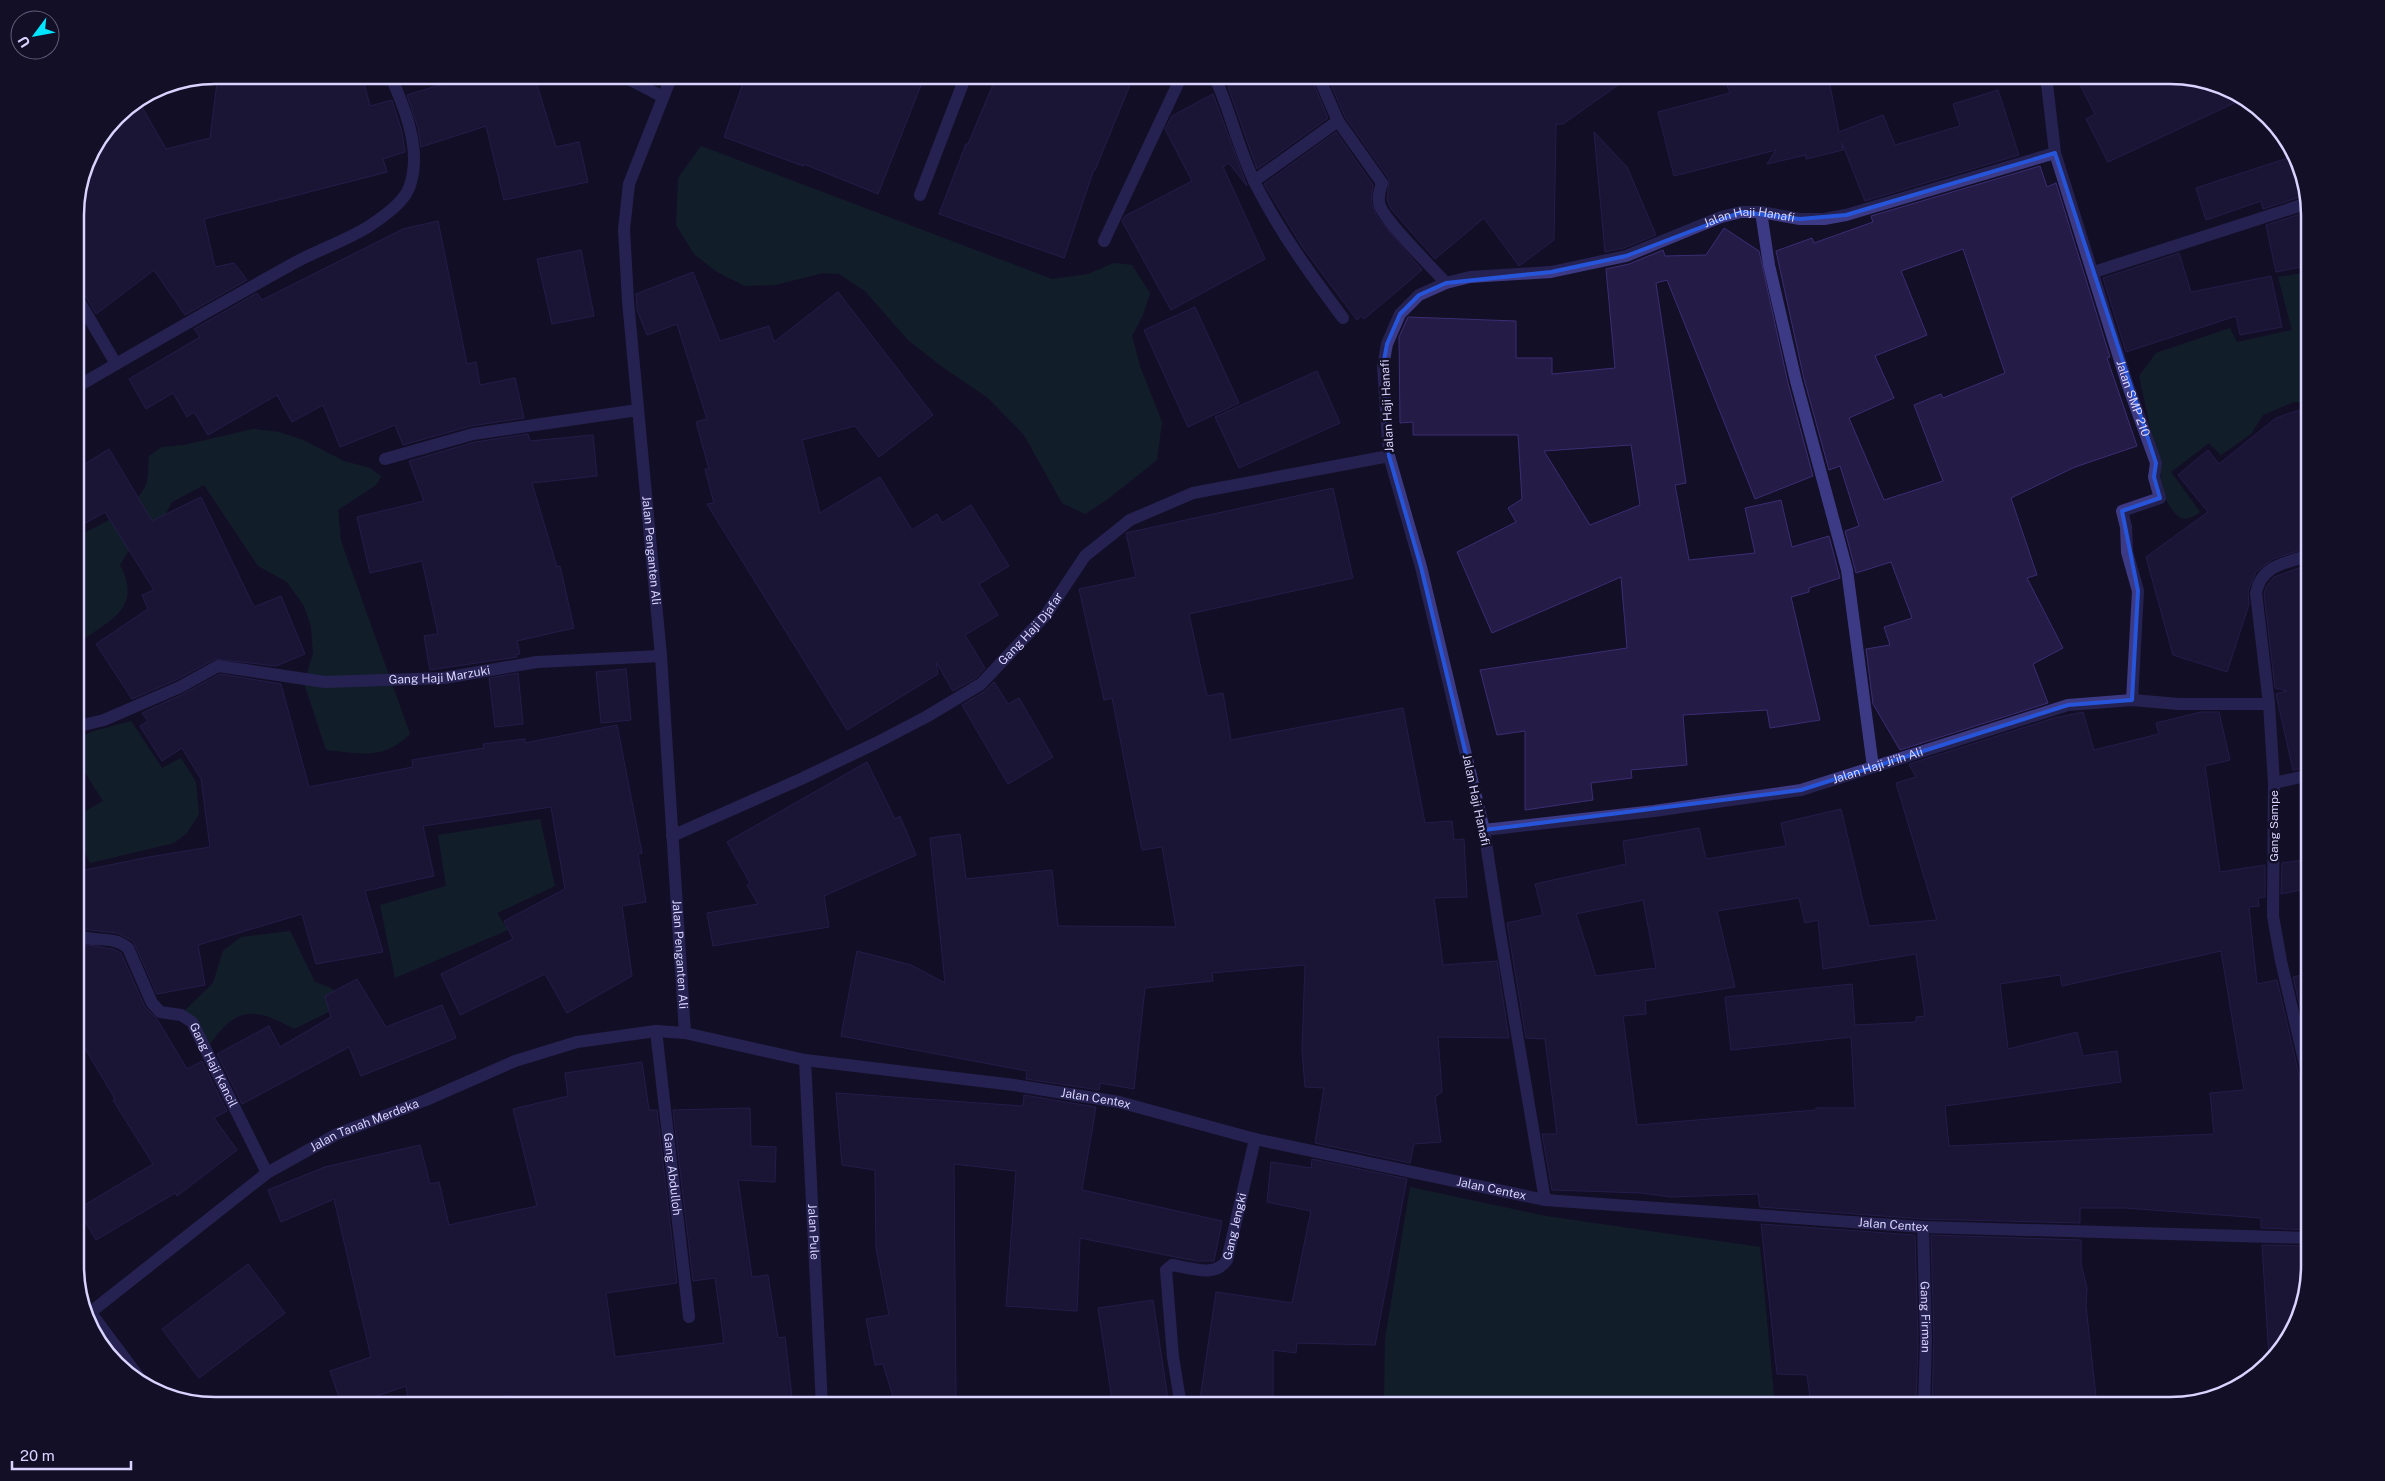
<svg xmlns="http://www.w3.org/2000/svg" width="2385" height="1481" viewBox="0 0 2385 1481" font-family="'Public Sans',sans-serif">
<style>
.green{fill:#12302f}
.building{fill:#241b47;stroke:#3b2d73;fill-rule:evenodd}
.lines{fill:none;stroke-linecap:round;stroke-linejoin:round}
.minor{stroke:#3d3a85;stroke-width:12}
.marked{fill:none;stroke:#2655da;stroke-width:4;stroke-linejoin:round}
.labels{text-anchor:middle;stroke-width:5;stroke-linejoin:round;paint-order:stroke}
.street-label{font-size:12px;fill:#d9d4ff;stroke:#130f26}
.rim{fill:none;stroke:#d9d4ff;stroke-width:2.5}
</style>
<rect width="100%" height="100%" fill="#130f26"/>
<path class="green" d="M701,146L1052,279L1088,274L1114,263L1132,265L1150,293L1143,315L1132,336L1140,366L1162,422L1157,460L1108,499L1085,514L1062,503L1024,435L988,398L941,366L908,340L865,291L839,274L823,273L775,285L745,286L717,272L694,254L676,225L678,178Z
M2310,272V403L2294,402L2263,415L2251,434L2221,455L2209,443L2171,472L2200,512C2182,526 2176,516 2166,500L2139,376L2156,353L2230,328L2237,342L2292,330L2278,277Z
M253,429L279,432L303,440L344,461L370,468L381,476L376,485L338,510L341,541L410,734C382,761 362,753 326,750L304,683L313,653L311,626L304,606L287,582L258,566L204,485L172,502L164,517L128,552L120,565C144,612 106,620 75,646V537C101,524 130,514 145,487C149,480 148,465 149,456L162,447L184,445Z
M131,721L162,768L181,758L196,782L199,814L187,833L174,843L90,863L75,832V817L103,801L75,757V740L91,732Z
M540,819L555,886L497,913L508,930L395,978L380,905L446,886L438,835Z
M290,931L315,982L329,987L342,995L339,1007L294,1029C251,1004 233,1009 206,1050L181,1014L213,983L223,951L241,937Z
M1410,1187L1546,1216L1760,1247L1775,1406H1384L1385,1339Z"/>
<path class="building" d="M218,75H362L370,106L392,100L402,132L405,152L383,159L387,172L204,219L215,267L234,263L247,280L185,315L154,270L96,314L82,290L75,286V206L89,153L107,128L142,107L166,149L210,138Z
M473,75H534L556,147L579,142L588,182L504,200L486,126L421,147L418,128L407,95Z
M746,75H925L878,194L804,164L803,166L724,137Z
M997,75H1134L1095,170L1094,169L1064,258L939,214L966,144H968Z
M1225,75H1310L1328,118L1257,169L1228,87L1231,85Z
M1327,75H1632L1563,124H1556L1554,240L1519,266L1484,218L1435,259L1391,209L1387,200L1389,179L1345,117Z
M1723,75H1828L1839,132L1883,115L1895,145L1960,126L1953,104L1998,90L2019,155L1865,201L1842,143L1843,150L1806,159V155L1767,164L1776,150L1674,176L1658,112L1730,93Z
M2075,75H2170L2240,94L2245,98L2108,162L2086,119L2095,114Z
M1213,94L1247,186L1229,163L1223,167L1265,259L1171,310L1122,221L1125,216L1192,181L1165,129L1172,116Z
M1336,132L1373,185L1371,202L1377,217L1422,270L1364,319L1362,316L1357,320L1303,248L1264,184Z
M1594,132L1627,167L1656,235L1624,248L1605,252Z
M2294,156L2306,195L2263,209L2261,201L2206,220L2196,188Z
M2040,166L2047,187L2056,183L2110,357L2107,358L2137,446L2075,467L2011,498L2037,575L2027,578L2063,648L2033,664L2048,703L1900,750L1873,704L1866,649L1890,645L1884,627L1912,618L1891,562L1856,573L1845,531L1859,526L1840,466L1829,470L1804,379L1776,251L1812,238L1814,243L1873,222L1871,216ZM1963,249L2005,373L1943,398L1941,394L1914,405L1943,481L1884,500L1849,418L1894,398L1875,356L1927,335L1901,271Z
M2310,211V265L2276,272L2266,225Z
M438,221L467,364L476,362L480,385L515,378L524,418L471,426L403,445L395,425L340,447L323,405L292,422L277,395L208,435L194,412L187,417L173,393L146,409L129,379L200,337L194,329L257,293L262,300L403,229Z
M1724,228L1759,251L1788,383L1813,476L1755,499L1667,280L1656,283L1686,483L1675,485L1689,560L1755,553L1745,508L1781,500L1792,547L1829,536L1840,578L1809,588V592L1791,597L1820,720L1770,728L1767,710L1683,715L1687,765L1631,770L1632,778L1591,783L1593,800L1525,810V731L1497,735L1480,670L1627,648L1621,577L1492,633L1457,552L1516,522L1508,508L1522,499L1518,435H1413V422L1400,423L1399,337L1408,317L1516,321V358H1552V374L1615,368L1606,269L1629,264L1663,250L1665,256L1706,255ZM1631,445L1640,505L1590,525L1544,451Z
M581,250L594,316L552,324L537,259Z
M2179,253L2191,292L2271,276L2282,327L2240,335L2236,316L2126,352L2103,278Z
M693,272L720,341L769,326L774,342L838,292L933,415L879,457L855,426L802,440L820,513L880,477L912,530L937,514L942,523L971,505L1009,566L979,584L998,615L965,635L985,668L976,678L953,691L936,662L938,674L847,730L707,504L714,503L705,469H709L696,422L707,419L677,324L647,335L637,310L636,294Z
M1195,307L1239,403L1188,427L1144,330Z
M75,311L83,323L75,329Z
M1317,371L1340,423L1239,468L1215,417Z
M2299,410L2301,417L2310,414V547L2273,559L2256,572L2248,591L2249,604L2227,672L2173,655L2146,557L2208,512L2178,475L2208,450L2219,464L2276,418Z
M528,434L530,441L593,435L597,476L532,483L557,567L560,566L574,628L517,641L520,654L516,655L517,657L430,670L424,636L438,634L422,561L370,573L357,517L424,501L409,461L475,442Z
M109,449L152,521L201,497L254,607L281,596L305,654L276,666L215,659L176,680L132,699L96,644L148,609L142,595L154,590L105,512L75,529V470Z
M1333,488L1353,578L1189,614L1207,696L1223,693L1231,740L1403,708L1425,823L1452,821L1454,840L1464,839L1467,897L1434,898L1443,965L1497,961L1509,1038L1438,1037L1442,1092L1435,1097L1441,1142L1414,1144L1410,1163L1315,1143L1324,1088L1305,1087L1302,1050L1305,965L1212,973L1213,981L1145,988L1134,1089L1100,1083L1099,1090L1026,1079L1027,1071L841,1036L857,951L911,965L945,983L930,838L960,834L966,879L1052,870L1058,926L1176,927L1162,847L1142,850L1112,698L1104,700L1079,589L1136,577L1126,533Z
M2310,564V767L2293,770L2276,694L2287,691L2275,688L2264,594L2266,587L2274,577Z
M626,669L631,720L601,723L596,672Z
M518,673L523,724L495,727L489,678Z
M220,674L281,684L309,787L413,767L412,760L484,748L483,744L525,739V743L617,725L642,853L638,854L646,902L622,906L632,976L567,1013L545,974L460,1015L441,974L513,939L504,921L565,889L551,807L423,826L434,876L365,891L383,952L316,964L302,914L198,945L205,985L157,994L133,941L117,933L90,930L75,926V872L149,857L210,847L201,779L182,748L162,761L140,726L148,721L142,713L183,694Z
M994,682L1008,704L1019,698L1053,757L1008,784L962,705L985,691Z
M2083,712L2094,750L2159,734L2156,723L2201,712H2219L2230,760L2205,766L2220,872L2265,865V897L2258,898L2259,906L2249,907L2257,984L2277,980L2302,1088L2304,1092L2310,1094V1130H2305L2310,1188V1230L2261,1228V1218L2125,1208H2080V1223L1923,1219L1760,1207L1758,1194L1670,1197L1642,1193L1552,1190L1542,1134H1557L1545,1039L1526,1038L1507,923L1543,915L1535,884L1626,864L1623,841L1699,828L1706,859L1786,846L1781,823L1841,809L1869,926L1937,920L1896,783L1916,777L1909,764L2054,718ZM1799,898L1805,923L1818,920L1823,969L1916,954L1925,1016L1916,1017V1022L1855,1025L1852,984L1725,997L1731,1050L1851,1037L1855,1108H1816V1110L1637,1125L1623,1016L1646,1014L1645,1001L1735,987L1717,911ZM1643,900L1656,968L1596,976L1576,914ZM2221,951L2244,1090L2210,1093L2214,1134L1949,1146L1945,1106L2121,1082L2117,1051L2083,1056L2077,1032L2008,1049L2000,984L2060,975L2062,986Z
M867,762L895,819L900,816L916,855L824,896L829,927L713,946L707,913L758,904L747,885L750,883L727,842Z
M2310,859V888L2281,894L2282,863Z
M75,943L113,949L121,953L145,1007L157,1019L187,1069L202,1061L227,1111L214,1118L237,1150L177,1196L175,1193L96,1240L78,1209L153,1164L113,1100L115,1099L86,1050L75,1052Z
M2310,973V1050L2293,977Z
M357,979L386,1027L442,1005L456,1038L361,1076L349,1047L242,1104L217,1054L269,1026L280,1047L331,1017L325,996Z
M642,1062L649,1110H657L677,1283L606,1293L615,1357L724,1343L715,1278L693,1281L673,1110L750,1108L751,1146L776,1147L775,1182L738,1180L752,1277L768,1275L778,1338L785,1337L793,1406H513V1395L426,1406H409L406,1386L348,1406H342L330,1371L371,1357L334,1199L281,1222L268,1190L325,1167L420,1145L430,1184L439,1182L449,1225L537,1206L513,1109L568,1096L565,1073Z
M836,1093L1023,1106L1024,1095L1096,1107L1082,1190L1222,1221L1214,1261H1196L1080,1238L1077,1311L1006,1306L1016,1171L954,1164L956,1406H896L883,1364L875,1365L866,1319L889,1315L876,1248L875,1170L842,1165Z
M1312,1159L1407,1179L1375,1345L1297,1343L1296,1353L1273,1350V1406H1199L1216,1292L1292,1303L1311,1211L1267,1202L1271,1162L1311,1168Z
M1761,1224L1915,1235L1918,1340L1916,1406H1811L1807,1375L1777,1374Z
M1931,1235L2081,1240V1264L2087,1288L2086,1306L2097,1406H1932L1934,1340Z
M2262,1245L2310,1246V1266L2291,1336L2269,1358Z
M248,1264L285,1313L199,1378L162,1329Z
M1153,1300L1169,1406H1113L1098,1308Z"/>
<g class="lines">
<g class="minor">
<path d="M621,75L663,97"/>
<path id="s1" d="M672,75L629,184L624,229L628,301L661,656L685,1033"/>
<path d="M1214,75C1230,110 1238,148 1255,183C1279,231 1311,275 1343,318"/>
<path d="M1318,75L1338,121L1382,183C1380,190 1377,199 1380,206C1386,223 1432,267 1446,283"/>
<path id="s2" d="M2046,75L2055,153L2127,383L2156,463L2154,477L2160,498L2122,511L2126,527L2127,552L2138,591L2132,700"/>
<path d="M1254,181L1338,121"/>
<path d="M920,195L966,75"/>
<path d="M1761,212L1769,265L1796,381L1847,570L1873,767"/>
<path d="M1104,241L1182,75"/>
<path d="M2094,272L2308,203"/>
<path d="M75,294L116,364"/>
<path d="M75,388C148,345 222,303 296,262C320,249 348,240 371,225C384,216 403,203 409,188C423,152 405,108 390,75"/>
<path d="M385,459L473,434L638,410"/>
<path d="M2310,555C2286,563 2261,565 2256,593L2269,704L2274,783L2273,916L2281,961L2310,1086"/>
<path id="s3" d="M75,727L104,720L180,687L218,666L325,682L444,678L537,662L661,656"/>
<path d="M2274,783L2310,775"/>
<path id="s4" d="M1484,830L1654,811L1801,790L2068,705L2132,700L2179,704H2269"/>
<path id="s5" d="M672,836L801,779L876,743L926,717L981,684L1045,616L1085,556L1130,520L1193,493L1389,456"/>
<path id="s6" d="M75,934C93,944 112,934 128,948L152,1003L160,1012L181,1015L192,1022L267,1173"/>
<path id="s7" d="M656,1031L689,1317"/>
<path id="s8" d="M805,1060L822,1406"/>
<path id="s9" d="M1545,1200L1499,927L1484,830L1421,567L1389,456L1383,366L1387,344L1400,314L1419,295L1446,283L1470,277L1551,272L1626,256L1721,217L1741,212H1761L1800,219H1824L1846,215L2055,153"/>
<path id="s10" d="M1923,1227L1926,1340L1924,1406"/>
<path d="M91,1313L147,1388"/>
<path id="s11" d="M87,1315L267,1173L337,1134L426,1100L515,1061L577,1042L656,1031L685,1033L805,1060L1014,1085L1119,1102L1255,1139L1545,1200L1923,1227L2310,1238"/>
<path id="s12" d="M1181,1406L1173,1357L1166,1270L1172,1265C1191,1268 1215,1278 1227,1260L1255,1139"/>
</g>
</g>
<path d="M0 0H2385V1481H0ZM2055,153L2156,463L2154,477L2160,498L2122,511L2138,591L2132,700L2068,705L1801,790L1484,830L1421,567L1389,456L1383,366L1387,344L1400,314L1419,295L1446,283L1551,272L1626,256L1741,212L1800,219L1846,215Z" fill="#130f26" fill-opacity=".55" fill-rule="evenodd"/>
<path class="marked" d="M2055,153L2156,463L2154,477L2160,498L2122,511L2138,591L2132,700L2068,705L1801,790L1484,830L1421,567L1389,456L1383,366L1387,344L1400,314L1419,295L1446,283L1551,272L1626,256L1741,212L1800,219L1846,215Z"/>
<g class="labels">
<g class="street-label">
<text dy="4" stroke="none"><textPath href="#s9" startOffset="1276">Jalan Haji Hanafi</textPath></text>
<text dy="4" stroke="none"><textPath href="#s2" startOffset="336">Jalan SMP 210</textPath></text>
<text transform="translate(1387 406) rotate(-93)" y="4">Jalan Haji Hanafi</text>
<text dy="4" stroke="none"><textPath href="#s1" startOffset="485">Jalan Penganten Ali</textPath></text>
<text dy="4" stroke="none"><textPath href="#s5" startOffset="419">Gang Haji Djafar</textPath></text>
<text dy="4" stroke="none"><textPath href="#s3" startOffset="379">Gang Haji Marzuki</textPath></text>
<text dy="4" stroke="none"><textPath href="#s4" startOffset="400">Jalan Haji Ji'ih Ali</textPath></text>
<text transform="translate(1476 800) rotate(78)" y="4">Jalan Haji Hanafi</text>
<text transform="translate(2274 826) rotate(-90)" y="4">Gang Sampe</text>
<text dy="4" stroke="none"><textPath href="#s1" startOffset="890">Jalan Penganten Ali</textPath></text>
<text dy="4" stroke="none"><textPath href="#s6" startOffset="210">Gang Haji Kancil</textPath></text>
<text dy="4" stroke="none"><textPath href="#s11" startOffset="1092">Jalan Centex</textPath></text>
<text dy="4" stroke="none"><textPath href="#s11" startOffset="338">Jalan Tanah Merdeka</textPath></text>
<text dy="4" stroke="none"><textPath href="#s7" startOffset="144">Gang Abdulloh</textPath></text>
<text dy="4" stroke="none"><textPath href="#s11" startOffset="1498">Jalan Centex</textPath></text>
<text dy="4" stroke="none"><textPath href="#s11" startOffset="1902">Jalan Centex</textPath></text>
<text dy="4" stroke="none"><textPath href="#s12" startOffset="238">Gang Jengki</textPath></text>
<text dy="4" stroke="none"><textPath href="#s8" startOffset="172">Jalan Pule</textPath></text>
<text dy="4" stroke="none"><textPath href="#s10" startOffset="90">Gang Firman</textPath></text>
</g>
</g>
<path d="M0 0H2385V1481H0ZM215 84H2170A131 131 0 0 1 2301 215V1266A131 131 0 0 1 2170 1397H215A131 131 0 0 1 84 1266V215A131 131 0 0 1 215 84Z" fill="#130f26" fill-rule="evenodd"/>
<path class="rim" d="M215 84H2170A131 131 0 0 1 2301 215V1266A131 131 0 0 1 2170 1397H215A131 131 0 0 1 84 1266V215A131 131 0 0 1 215 84Z"/>
<g transform="translate(35 35) rotate(238)"><circle r="24" fill="#130f26" stroke="#625e7d"/>
<path d="M0-4L9 19L0 12L-9 19Z" fill="#00e5ff"/>
<text y="-8" font-size="14" font-weight="bold" text-anchor="middle" fill="#d9d4ff">U</text>
</g>
<path d="M12 1461v8h119v-8" fill="none" stroke="#d9d4ff" stroke-width="2.5"/>
<text x="20" y="1461" font-size="15" fill="#d9d4ff" stroke="#130f26" stroke-width="4" paint-order="stroke">20 m</text>
</svg>
